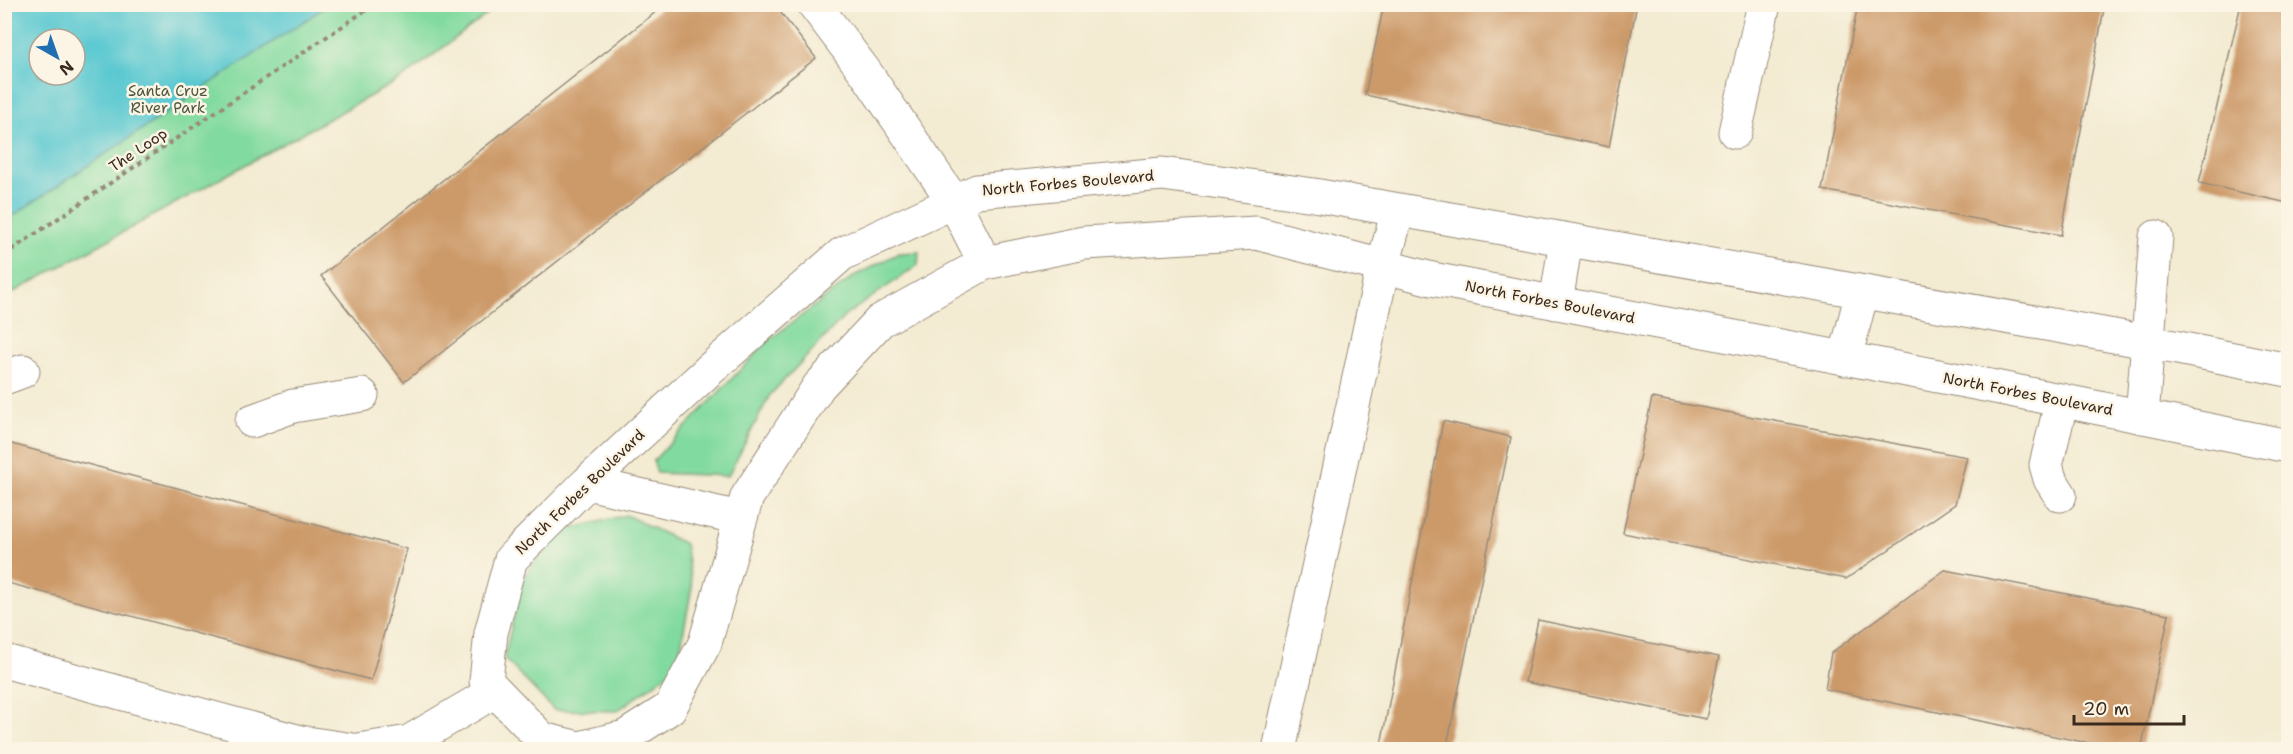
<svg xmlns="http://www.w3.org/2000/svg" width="2293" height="754" viewBox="0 0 2293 754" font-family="'Shantell Sans',sans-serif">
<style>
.green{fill:#81da9f;stroke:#5e825e;stroke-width:1.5;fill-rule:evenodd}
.water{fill:#5cc9d1;stroke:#4c7a78;stroke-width:1.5;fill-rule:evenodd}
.building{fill:#cc9a69}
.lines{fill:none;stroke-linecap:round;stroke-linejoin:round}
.minor-casing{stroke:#978a78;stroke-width:35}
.path{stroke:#978a78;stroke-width:4;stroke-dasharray:4.5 4.5;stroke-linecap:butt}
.minor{stroke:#fff;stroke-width:33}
.labels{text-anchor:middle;stroke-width:5;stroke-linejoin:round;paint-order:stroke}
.park-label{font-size:15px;fill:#4c563e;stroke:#fcf5e5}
.street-label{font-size:15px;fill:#3b2a1e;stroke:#fcf5e5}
</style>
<rect width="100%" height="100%" fill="#fcf5e5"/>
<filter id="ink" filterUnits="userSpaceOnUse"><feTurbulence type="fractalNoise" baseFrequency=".0167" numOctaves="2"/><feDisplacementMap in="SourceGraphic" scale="12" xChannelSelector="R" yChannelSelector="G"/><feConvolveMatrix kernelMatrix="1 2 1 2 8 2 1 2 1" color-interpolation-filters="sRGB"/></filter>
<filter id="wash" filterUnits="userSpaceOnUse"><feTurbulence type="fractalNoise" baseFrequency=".008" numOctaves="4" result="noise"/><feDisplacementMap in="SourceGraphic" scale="24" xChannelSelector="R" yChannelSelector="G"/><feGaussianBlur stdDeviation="1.35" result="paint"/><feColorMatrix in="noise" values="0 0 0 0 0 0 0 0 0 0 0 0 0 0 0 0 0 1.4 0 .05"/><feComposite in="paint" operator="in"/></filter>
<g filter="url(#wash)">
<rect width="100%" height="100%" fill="#f3ebd2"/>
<path class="green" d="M5,5H499L403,78L5,297ZM39,39H75V75H39Z
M919,252L918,265L846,315L770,395L728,476L657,473L653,461L769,340L856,275L899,253Z
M626,515L685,544L692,587L677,667L617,711L554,710L504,658L523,578L558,532Z"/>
<path class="water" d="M5,4H328V5L5,221ZM39,39H75V75H39Z"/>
<g id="blocks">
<path class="building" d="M666,4H774L816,58L404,382L321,276Z
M1384,4H1637L1609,147L1365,95Z
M1858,4H2105L2061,235L1822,190Z
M2241,4H2288V203L2199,183Z
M1652,398L1967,457L1955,504L1846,579L1623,533Z
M1443,421L1511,437L1446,750H1380Z
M4,442L407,549L371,680L4,582Z
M1945,570L2169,614L2141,750H2122L1825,689L1831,653Z
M1538,620L1719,657L1706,719L1525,682Z"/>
</g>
</g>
<g filter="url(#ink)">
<use href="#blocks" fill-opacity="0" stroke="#978a78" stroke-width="1.5"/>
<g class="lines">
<g class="minor-casing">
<path id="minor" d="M814,4L866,73L954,202L985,263
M1735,132L1764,4
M1556,303L1566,240
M1845,359L1862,292
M2288,370L2148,342L1314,195L1162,174L977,191L842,254L708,371L587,483L511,559L491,633L486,681L542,739L579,748L625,737L670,708L705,643L747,497L819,386L880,321L985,263L1084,243L1256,233L1432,279L1985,385L2288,446
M4,378L23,371
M2142,417L2156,237
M252,421L293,406L362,395
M587,483L740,518
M2060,495L2050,479L2046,465L2062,400
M4,661L300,742L353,750
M358,750L409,742L495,691
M1279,750L1383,266L1398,210"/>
</g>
<path class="path" d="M4,255L375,4"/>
<use href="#minor" class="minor"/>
</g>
</g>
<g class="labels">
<g class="park-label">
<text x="168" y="96">Santa Cruz<tspan x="168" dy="17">River Park</tspan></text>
</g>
<g class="street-label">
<text transform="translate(138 150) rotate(-34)" y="5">The Loop</text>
<text transform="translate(1068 183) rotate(-5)" y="5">North Forbes Boulevard</text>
<text transform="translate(1550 302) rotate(11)" y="5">North Forbes Boulevard</text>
<text transform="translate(2028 394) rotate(11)" y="5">North Forbes Boulevard</text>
<text transform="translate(580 492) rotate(-44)" y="5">North Forbes Boulevard</text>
</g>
</g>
<rect width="2293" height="754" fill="none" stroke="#fcf5e5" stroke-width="24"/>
<g transform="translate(57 57) rotate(140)"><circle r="28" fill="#fcf5e5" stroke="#afa495" stroke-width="1.5"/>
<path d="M0-4.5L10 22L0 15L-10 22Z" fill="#1f6fb2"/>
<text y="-9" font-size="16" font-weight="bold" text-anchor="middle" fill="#3b2a1e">N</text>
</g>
<path d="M2074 715v9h110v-9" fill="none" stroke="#3b2a1e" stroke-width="3"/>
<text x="2083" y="715" font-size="18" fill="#3b2a1e" stroke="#fcf5e5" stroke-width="4.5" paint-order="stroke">20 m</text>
</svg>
